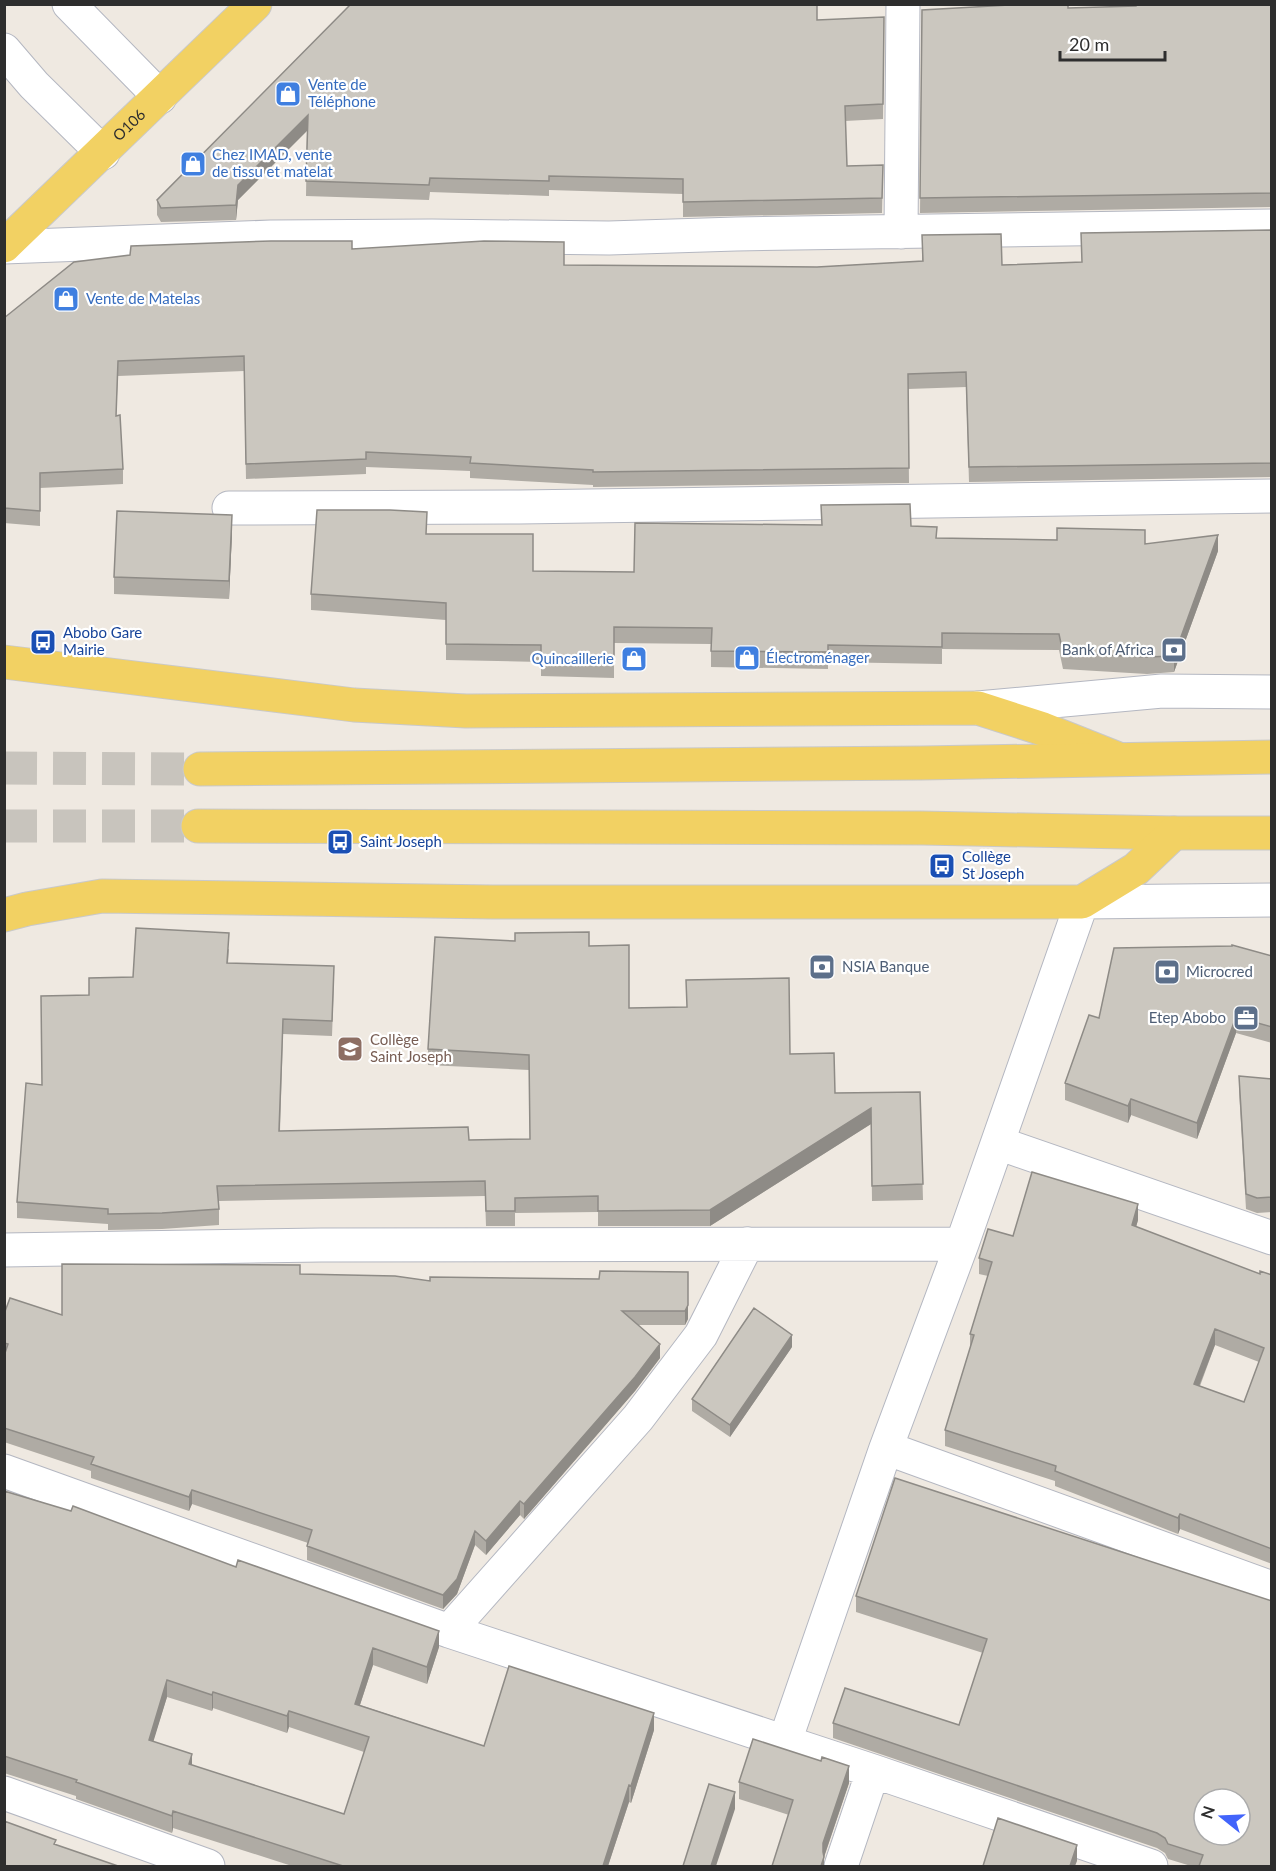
<svg xmlns="http://www.w3.org/2000/svg" width="1276" height="1871" viewBox="0 0 1276 1871" font-family="Lato,sans-serif">
<style>
.lines{fill:none;stroke-linecap:round;stroke-linejoin:round}
.major-tunnel{stroke:#c8c4bd;stroke-width:33;stroke-dasharray:33 16;stroke-linecap:butt}
.minor-casing{stroke:#b4b7c1;stroke-width:35}
.major-casing{stroke:#c9c9c9;stroke-width:35}
.minor{stroke:#fff;stroke-width:33}
.major{stroke:#f2d163;stroke-width:33}
.wall{fill:#afaba4;fill-rule:evenodd}
.shaded-wall{fill:#8e8b86}
.building{fill:#cbc7bf;stroke:#8e8b86;stroke-width:1.5;fill-rule:evenodd}
.labels{text-anchor:middle;stroke-width:4.5;stroke-linejoin:round;paint-order:stroke}
.shop-label{font-size:15px;fill:#366cbe;stroke:#fff;text-anchor:start}
.street-label{font-size:15px;fill:#2e2e2e;stroke:#fff}
.transit-label{font-size:15px;fill:#164399;stroke:#fff;text-anchor:start}
.service-label{font-size:15px;fill:#4e5e75;stroke:#fff;text-anchor:end}
.education-label{font-size:15px;fill:#785e54;stroke:#fff;text-anchor:start}
</style>
<rect width="100%" height="100%" fill="#efe9e1"/>
<g class="lines">
<path class="major-tunnel" d="M4,768L200,769
M4,826H198"/>
<g class="minor-casing">
<path id="minor" d="M69,4L160,97
M4,50L34,85L103,153
M901,232L903,4
M4,247L271,237L432,236L609,238L736,234L1272,226
M229,508L519,507L1272,496
M978,708L1162,691L1272,692
M998,1143L1272,1238
M4,1250L321,1245L962,1244
M886,1448L1272,1588
M4,1471L449,1631L873,1771L1151,1866
M449,1631L638,1418L701,1335L747,1244
M785,1741L886,1448L962,1244L1082,902L1272,900
M4,1793L208,1866
M841,1866L873,1771"/>
</g>
<g class="major-casing">
<g id="major">
<path id="s1" d="M4,246L255,4"/>
<path d="M4,662L354,705L466,711L978,708L1043,729L1116,758"/>
<path d="M200,769L922,763L1272,757"/>
<path d="M198,826L922,828L1174,833H1272"/>
<path d="M4,915L27,909L102,896L492,902H1082L1136,869L1174,833"/>
</g>
</g>
<use href="#minor" class="minor"/>
<use href="#major" class="major"/>
</g>
<path class="wall" d="M351,4L817,20L884,17L883,119L845,121L847,166L883,165L882,213L683,217V194L549,190V196L430,192L429,200L306,196L307,130L238,200L236,220L161,222L157,215V200Z
M1272,4V207L920,213L922,10L1068,8L1175,5Z
M1272,230V477L969,482L966,387L908,389L909,483L593,487V485L470,478V471L366,467V474L246,479L244,371L118,376L116,416L123,469V484L40,488V526L4,523V318L352,249L564,265L817,267L922,261V235L1002,265L1082,262L1081,233Z
M821,505L911,526L937,538L1145,544L1218,551L1174,672L1147,674L1063,669L1059,650L942,649V664L828,662V669L711,667V644L614,643V678L541,676V662L446,660V620L311,610V594L427,534L533,571L634,572L822,525Z
M232,533L229,599L114,594V577Z
M589,946L629,1008L790,1054L835,1093L920,1092L923,1200L872,1201L871,1124L710,1226H598V1212L515,1213V1226H486L485,1196L219,1201V1225L162,1229L108,1230V1224L17,1218V1202L42,1085L89,995V978L133,977L229,949L228,963L334,981L332,1036L283,1034L280,1131L469,1140L530,1139L529,1070L428,1065V1049Z
M1272,956V1043L1236,1033L1197,1139L1131,1115L1128,1123L1065,1100V1083L1099,1018Z
M1239,1076L1272,1079V1212L1257,1213L1246,1209L1239,1091Z
M1138,1220L1136,1227L1260,1274L1272,1275V1564L1180,1529L1178,1534L1055,1486V1481L945,1446V1430L970,1348V1334L988,1276L979,1274V1258L1013,1236ZM1215,1345L1259,1362L1244,1402L1200,1386Z
M688,1272V1319L685,1325H638L660,1358L635,1391L524,1519L520,1515L486,1555L475,1545L457,1594L443,1609L307,1560V1546L308,1543L192,1504L189,1511L91,1478V1471L4,1442V1314L62,1315L300,1274L430,1281L599,1279Z
M792,1347L730,1437L692,1411V1399Z
M4,1491L439,1647L427,1684L373,1665L360,1705L484,1746L654,1730L631,1803L629,1802L608,1866H292L173,1828L172,1833L76,1799V1796L4,1773ZM167,1697L212,1711L213,1708L287,1733L289,1727L364,1752L344,1814L192,1765L153,1741Z
M856,1596L1272,1601V1866H1191L1168,1859L1165,1853L1157,1848L833,1738V1723L959,1725L983,1653L856,1612Z
M739,1782L849,1783L824,1857V1866L789,1815L739,1799Z"/>
<path class="shaded-wall" d="M308,115V130L238,200L236,220V205L238,185Z
M232,515V533L229,599V581Z
M1218,535V551L1174,672V656Z
M1236,1017V1033L1197,1139V1123Z
M1131,1099V1115L1128,1123V1106Z
M871,1108V1124L710,1226V1210Z
M1138,1204V1220L1132,1241V1225Z
M688,1272V1319L685,1325V1311Z
M1215,1329V1345L1194,1399V1384Z
M792,1335V1347L730,1437V1425Z
M660,1344V1358L635,1391L524,1519V1504Z
M192,1490V1504L189,1511V1497Z
M520,1501V1515L486,1555V1541Z
M1180,1514V1529L1178,1534V1518Z
M475,1531V1545L457,1594L443,1609V1595Z
M439,1631V1647L427,1684V1667Z
M373,1648V1665L355,1720V1704Z
M167,1680V1697L149,1756V1740Z
M213,1692V1708L212,1711V1695Z
M289,1711V1727L287,1733V1716Z
M654,1713V1730L631,1803V1786Z
M192,1754V1770L189,1764Z
M849,1766V1783L823,1860L824,1857V1866H821L823,1843Z
M629,1785V1802L608,1866H603Z
M735,1792V1809L716,1866H711Z
M173,1811V1828L172,1833V1816Z
M1077,1845V1861L1075,1866H1070Z"/>
<path class="building" d="M351,4H817V20L884,17L883,104L845,106L847,166L883,165L882,198L683,202V179L549,176V181L430,178L429,185L306,181L308,115L238,185L236,205L161,208L157,200Z
M1028,4H1068V8L1136,6V4H1272V193L920,198L922,10Z
M1272,230V463L969,467L966,372L908,374L909,468L593,472V470L470,463L471,457L366,452V459L246,464L244,356L118,361L116,416L120,415L123,469L40,473V511L4,508V318L74,262L130,255L131,246L271,241H352V249L484,241L564,242V265L817,267L923,261L922,235L1001,234L1002,265L1082,262L1081,233Z
M910,504L911,526L937,527L936,538L1057,540V528L1145,530V544L1218,535L1174,656L1147,657L1063,653L1059,634L942,633V647L828,645V652L711,651L712,628L614,627V661L541,660V645L446,644V603L311,594L317,510H390L427,512L426,534H533V571L634,572L635,523L822,525L821,505Z
M117,511L232,515L229,581L114,577Z
M136,928L229,933L227,963L334,966L332,1021L283,1019L279,1131L468,1127L469,1140L530,1139L529,1055L428,1049L435,937L515,941V933L589,932V946L629,945V1008L687,1007L686,980L789,978L790,1054L834,1053L835,1093L920,1092L923,1184L872,1186L871,1108L710,1210L598,1211V1196L515,1198V1211H486L485,1181L217,1186L219,1209L162,1213L108,1214V1209L17,1202L26,1083L42,1085L41,996L89,995V978L133,977Z
M1232,945L1272,956V1027L1236,1017L1197,1123L1131,1099L1128,1106L1065,1083L1089,1015L1099,1018L1114,948L1232,946Z
M1239,1076L1272,1079V1197L1257,1198L1246,1194Z
M1032,1172L1138,1204L1132,1225L1260,1274V1271L1272,1275V1549L1180,1514L1178,1518L1055,1471L1056,1466L945,1430L974,1335L970,1334L992,1262L979,1258L988,1229L1013,1236ZM1215,1329L1264,1348L1244,1402L1194,1384Z
M62,1264L300,1265V1274L395,1276L430,1281V1277L599,1279L600,1271L688,1272V1305L685,1311H622L660,1344L635,1377L524,1504L520,1501L486,1541L475,1531L457,1579L443,1595L307,1546L312,1530L192,1490L189,1497L91,1464L94,1457L4,1428V1356L8,1344L4,1343V1314L10,1298L62,1315Z
M754,1308L792,1335L730,1425L692,1399Z
M895,1478L1272,1601V1866H1199L1203,1855L1168,1844L1165,1838L1157,1833L833,1723L845,1688L959,1725L987,1639L856,1596ZM1204,1799H1240V1835H1204Z
M4,1491L71,1511L73,1506L236,1567L238,1560L439,1631L427,1667L373,1648L355,1704L484,1746L509,1666L654,1713L631,1786L629,1785L603,1866H343L173,1811L172,1816L76,1782L77,1780L4,1756ZM167,1680L212,1695L213,1692L287,1716L289,1711L369,1737L344,1814L189,1764L192,1754L149,1740Z
M753,1739L821,1761L822,1757L849,1766L823,1843V1852L824,1857L821,1866H772L793,1800L739,1782Z
M709,1784L735,1792L711,1866H683Z
M998,1818L1077,1845L1070,1866H983Z
M4,1821L56,1840L54,1844L118,1866H4Z"/>
<defs>
<g id="shop-square" transform="scale(1.35)"><rect x="-9" y="-9" width="18" height="18" rx="4" fill="#3f7fe0" stroke="#fff"/><path d="M-5-2.5h2.3a2.7 3.5 0 0 1 5.4 0H5L5.5 6h-11ZM-1.5-2.5h3a1.5 2.3 0 0 0-3 0Z" fill="#fff"/></g>
<g id="bus-square" transform="scale(1.35)"><rect x="-9" y="-9" width="18" height="18" rx="4" fill="#1a4fb4" stroke="#fff"/><path d="M-5-6H5V4H4V6H2V4H-2V6H-4V4H-5ZM-3.5-4V0h7V-4ZM-3.5 1.2v1.5H-2V1.2ZM2 1.2v1.5H3.5V1.2Z" fill="#fff"/></g>
<g id="bank-square" transform="scale(1.35)"><rect x="-9" y="-9" width="18" height="18" rx="4" fill="#5c6f8a" stroke="#fff"/><path d="M-6-4H6V4H-6ZM0-2.3a2.3 2.3 0 1 0 0 4.6a2.3 2.3 0 1 0 0-4.6Z" fill="#fff"/></g>
<g id="office-square" transform="scale(1.35)"><rect x="-9" y="-9" width="18" height="18" rx="4" fill="#5c6f8a" stroke="#fff"/><path d="M-6-3h4V-5.5h4V-3h4V5H-6ZM-1-4.5V-3h2v-1.5ZM-6 0V1H6V0Z" fill="#fff"/></g>
<g id="school-square" transform="scale(1.35)"><rect x="-9" y="-9" width="18" height="18" rx="4" fill="#8d6e63" stroke="#fff"/><path d="M0-5L7-2L0 1L-7-2ZM-4 1L0 2.5L4 1V4Q0 6-4 4Z" fill="#fff"/></g>
</defs>
<g fill-rule="evenodd">
<use href="#shop-square" x="288" y="94"/>
<use href="#shop-square" x="193" y="164"/>
<use href="#shop-square" x="66" y="299"/>
<use href="#bus-square" x="43" y="642"/>
<use href="#bank-square" x="1174" y="650"/>
<use href="#shop-square" x="747" y="658"/>
<use href="#shop-square" x="634" y="659"/>
<use href="#bus-square" x="340" y="842"/>
<use href="#bus-square" x="942" y="866"/>
<use href="#bank-square" x="822" y="967"/>
<use href="#bank-square" x="1167" y="972"/>
<use href="#office-square" x="1246" y="1018"/>
<use href="#school-square" x="350" y="1049"/>
</g>
<g class="labels">
<g class="shop-label">
<text x="308" y="90">Vente de<tspan x="308" dy="17">Téléphone</tspan></text>
<text x="212" y="160">Chez IMAD, vente<tspan x="212" dy="17">de tissu et matelat</tspan></text>
<text x="86" y="304">Vente de Matelas</text>
<text x="766" y="663">Électroménager</text>
<text x="614" y="664" text-anchor="end">Quincaillerie</text>
</g>
<g class="street-label">
<text dy="5" stroke="none"><textPath href="#s1" startOffset="174">O106</textPath></text>
</g>
<g class="transit-label">
<text x="63" y="638">Abobo Gare<tspan x="63" dy="17">Mairie</tspan></text>
<text x="360" y="847">Saint Joseph</text>
<text x="962" y="862">Collège<tspan x="962" dy="17">St Joseph</tspan></text>
</g>
<g class="service-label">
<text x="1154" y="655">Bank of Africa</text>
<text x="842" y="972" text-anchor="start">NSIA Banque</text>
<text x="1186" y="977" text-anchor="start">Microcred</text>
<text x="1226" y="1023">Etep Abobo</text>
</g>
<g class="education-label">
<text x="370" y="1045">Collège<tspan x="370" dy="17">Saint Joseph</tspan></text>
</g>
</g>
<rect width="1276" height="1871" fill="none" stroke="#2e2e2e" stroke-width="12"/>
<g transform="translate(1222 1817) rotate(288)"><circle r="28" fill="#ffffff" stroke="#ababab" stroke-width="1.5"/>
<path d="M0-4.5L10 22L0 15L-10 22Z" fill="#4264fb"/>
<text y="-9" font-size="16" font-weight="bold" text-anchor="middle" fill="#2e2e2e">N</text>
</g>
<path d="M1060 51v9h105v-9" fill="none" stroke="#2e2e2e" stroke-width="3"/>
<text x="1069" y="51" font-size="18" fill="#2e2e2e" stroke="#ffffff" stroke-width="4.5" paint-order="stroke">20 m</text>
</svg>
